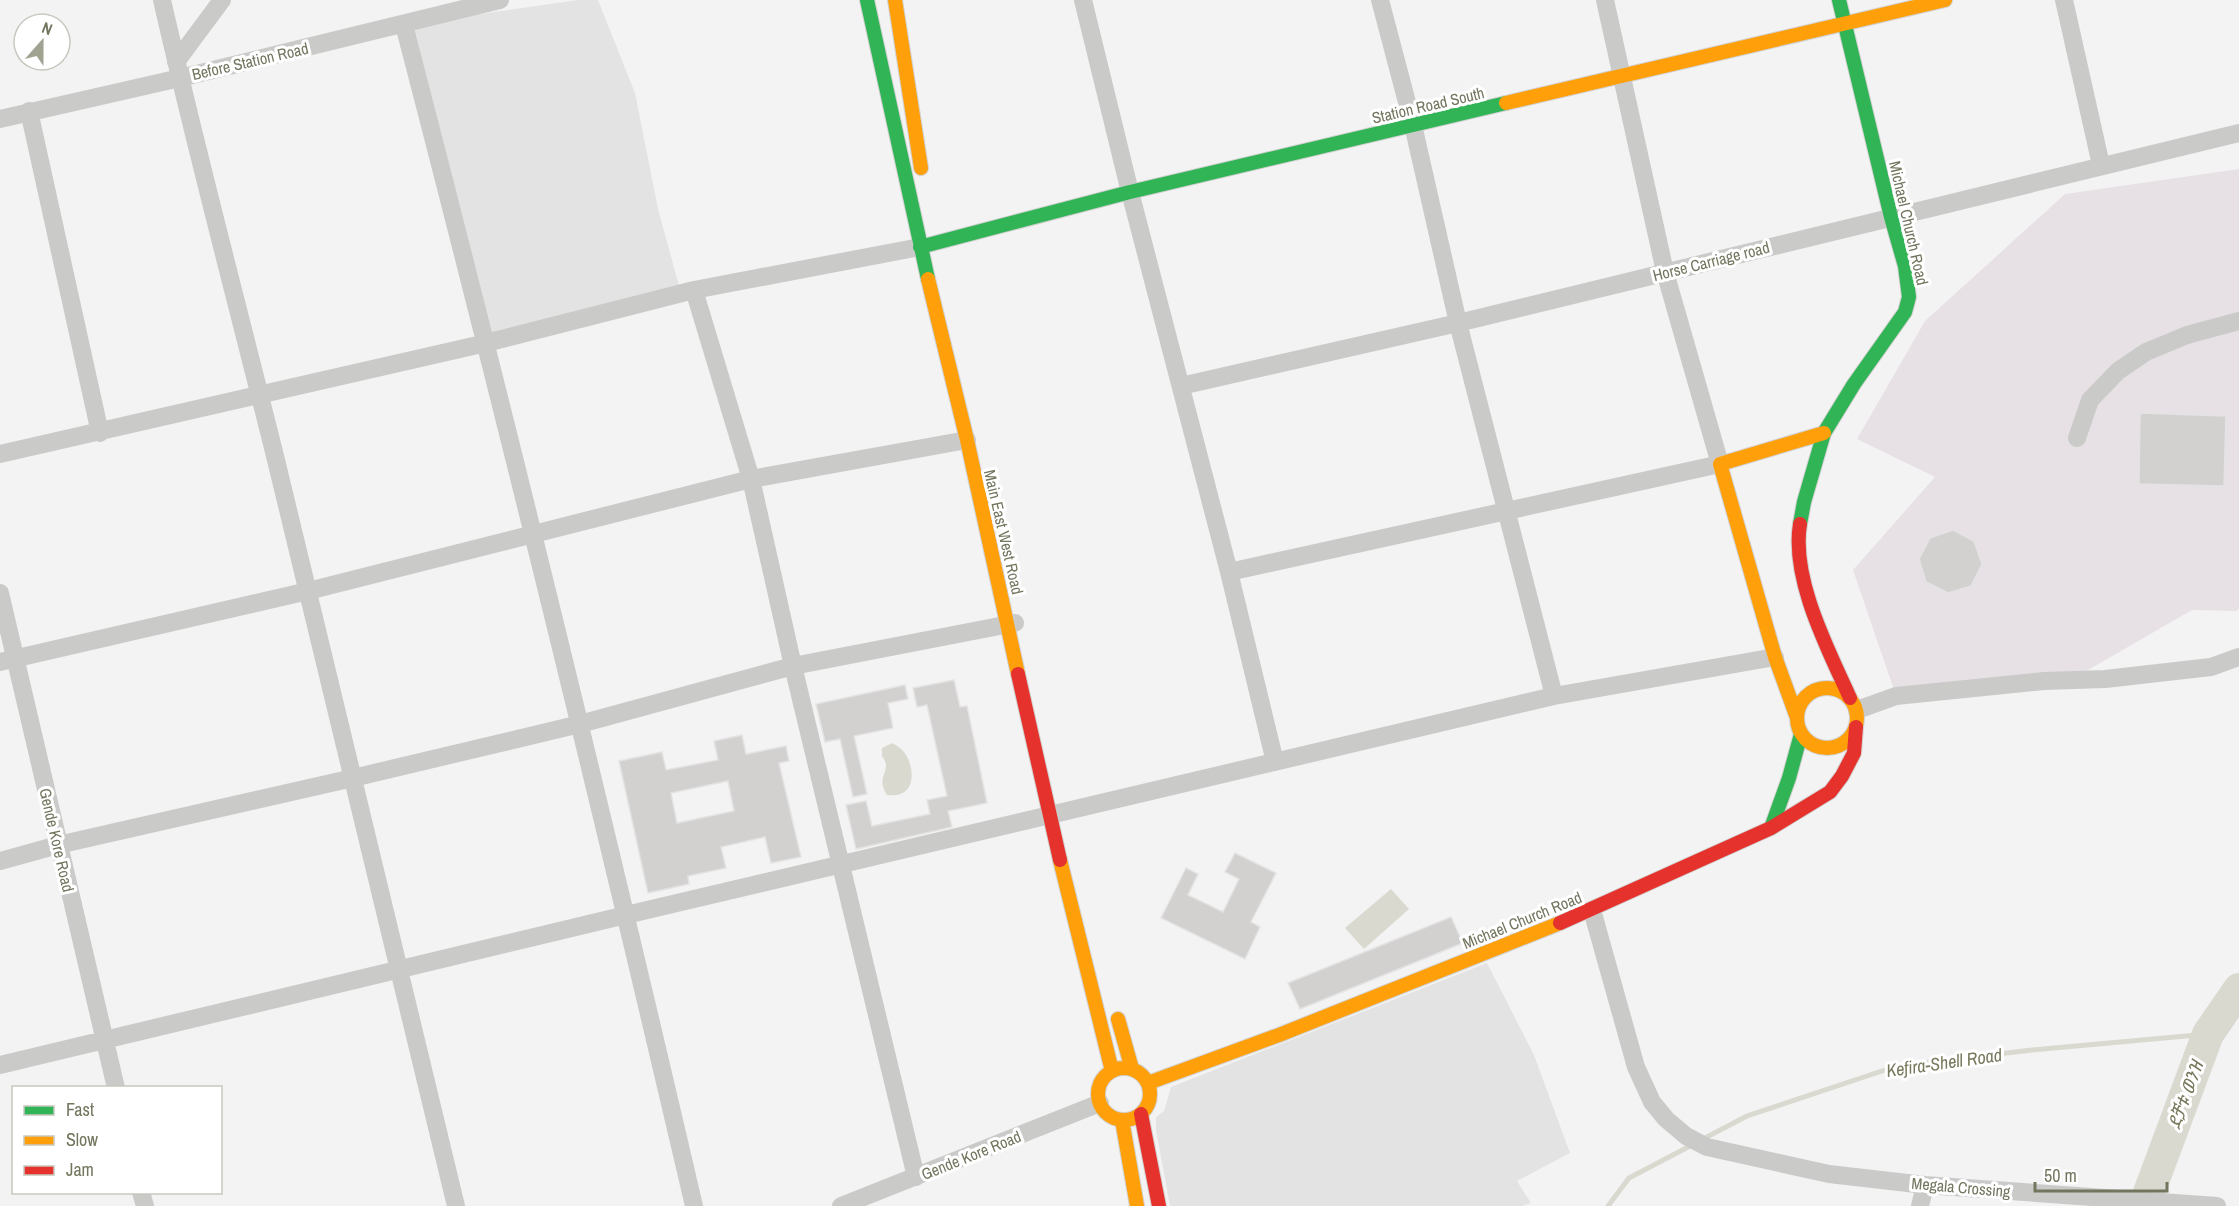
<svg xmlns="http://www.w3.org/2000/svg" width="2239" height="1206" viewBox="0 0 2239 1206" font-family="'Archivo Narrow','Noto Sans Ethiopic',sans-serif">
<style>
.built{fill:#e4e3e3}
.green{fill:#e7e1e6}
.water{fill:#d9d9d0}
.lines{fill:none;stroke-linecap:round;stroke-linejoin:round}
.stream{stroke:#d9d9d0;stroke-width:5}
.river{stroke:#d9d9d0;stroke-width:32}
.building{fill:#d2d1d0;stroke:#e4e3e4;stroke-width:1.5;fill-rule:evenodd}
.fast-casing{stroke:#d1d1d0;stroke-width:16}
.slow-casing{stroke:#d1d1d0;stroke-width:16}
.jam-casing{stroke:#d1d1d0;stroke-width:16}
.street{stroke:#cacbc9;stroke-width:18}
.fast{stroke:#30b455;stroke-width:14}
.slow{stroke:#ff9f0a;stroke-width:14}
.jam{stroke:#e5322d;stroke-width:14}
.labels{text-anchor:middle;stroke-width:6;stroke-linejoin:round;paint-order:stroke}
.street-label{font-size:16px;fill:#72765e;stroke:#fff}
.water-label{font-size:18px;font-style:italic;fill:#78785d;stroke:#fff}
</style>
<rect width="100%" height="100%" fill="#f4f3f4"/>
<path class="built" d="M578,0H598L635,93L658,209L681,293L482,344L404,25Z
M1487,963L1534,1055L1570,1153L1517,1181L1531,1203L1522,1206H1170L1156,1130V1117L1164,1111L1171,1087Z"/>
<path class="green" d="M2239,169V609L2236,611L2192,610L2069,681L1896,696L1853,570L1935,477L1857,439L1925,321L2065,194Z"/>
<path class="water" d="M892,743C896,745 901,748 904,752C917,770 915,799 887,795C874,775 894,772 882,756V748Z
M1391,889L1409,909L1364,949L1345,928Z"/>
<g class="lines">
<path class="stream" d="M1703,1139L1747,1116L1897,1066L2032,1050L2208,1034
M1608,1206L1629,1178L1692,1145"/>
<path class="river" d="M2144,1206L2208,1034L2239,989"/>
</g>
<path class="building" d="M2140,413L2226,416L2224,486L2139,484Z
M1953,530L1974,541L1982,564L1971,586L1948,593L1926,582L1919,559L1930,538Z
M954,680L960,707L967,706L987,803L948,811L952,827L856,849L846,805L866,801L872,826L930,814L927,800L947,796L927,705L917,707L913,688Z
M905,685L908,699L888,703L893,728L854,736L867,794L853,797L840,739L825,742L816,704Z
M742,735L746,754L786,746L789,761L779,763L801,857L771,863L765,837L721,847L726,868L688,876L689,884L648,893L619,761L662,752L666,770L718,760L714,741ZM728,781L734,811L677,823L671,793Z
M1235,853L1276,873L1251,922L1260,927L1245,959L1161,918L1186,868L1198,874L1188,895L1223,912L1239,879L1225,872Z
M1451,917L1463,943L1300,1009L1288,983Z"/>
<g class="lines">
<g class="fast-casing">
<path id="fast" d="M867,0L928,279
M920,247L1130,192L1506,103
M1800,524L1804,502L1824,433L1854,384L1905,312L1909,297L1905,266L1891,217L1839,0
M1771,828L1789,778L1801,734"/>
</g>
<g class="slow-casing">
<path id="slow" d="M895,0L921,168
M1506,103L1945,0
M928,279L967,440L1018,674
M1797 718a30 30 0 1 1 60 0a30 30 0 1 1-60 0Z
M1796,715L1775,657L1720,464L1824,433
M1060,860L1112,1071
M1118,1019L1132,1069
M1098 1094a26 26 0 1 1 52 0a26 26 0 1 1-52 0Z
M1148,1083L1279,1035L1560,923
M1122,1120L1137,1206"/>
</g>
<g class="jam-casing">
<path id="jam" d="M1800,524C1791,579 1828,649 1850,698
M1018,674L1060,860
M1560,923L1771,828L1830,792L1842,776L1854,753L1856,727
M1141,1114L1159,1206"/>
</g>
<path class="street" d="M162,0C197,154 238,307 276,460C336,709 394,958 456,1206
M1083,0L1130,192L1229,572
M2064,0L2101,165
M404,25C506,417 602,811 694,1206
M176,62L222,0
M29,111L100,433
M0,119L180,78L500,0
M694,290L751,479L793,666L916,1177
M1181,386L1458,323L2239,133
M2077,438L2090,400L2118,371L2146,352L2187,335L2239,321
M0,454L482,344L694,290L920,247
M0,593L116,1088
M0,662L308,591L751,479L967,440
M1554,696L1775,657
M1857,710L1896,696L2044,681L2105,679L2211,667L2239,657
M1275,762L1229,572L1720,464L1665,272L1605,0
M0,861L58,845L353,778L580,724L793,666L1015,623
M1592,910L1636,1067L1652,1102L1666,1119L1686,1136L1707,1147L1829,1174L1925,1185L2217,1206
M0,1065L626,915L1554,696L1458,323L1413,125L1380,0
M141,1192L145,1206
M841,1206L1100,1103
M1920,1206L1925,1185"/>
<use href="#fast" class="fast"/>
<use href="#slow" class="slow"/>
<use href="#jam" class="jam"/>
</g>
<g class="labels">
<g class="street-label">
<text transform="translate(250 61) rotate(-13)" y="6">Before Station Road</text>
<text transform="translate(1428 105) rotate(-13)" y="6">Station Road South</text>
<text transform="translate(1909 223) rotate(77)" y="6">Michael Church Road</text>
<text transform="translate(1711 261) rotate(-14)" y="6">Horse Carriage road</text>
<text transform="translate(1004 532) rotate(77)" y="6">Main East West Road</text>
<text transform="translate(57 840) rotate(77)" y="6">Gende Kore Road</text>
<text transform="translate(1522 920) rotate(-22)" y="6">Michael Church Road</text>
<text transform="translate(971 1155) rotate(-22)" y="6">Gende Kore Road</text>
<text transform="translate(1961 1187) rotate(5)" y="6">Megala Crossing</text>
</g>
<g class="water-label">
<text transform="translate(1944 1063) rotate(-8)" y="6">Kefira-Shell Road</text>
<text transform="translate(2186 1095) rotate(-70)" y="6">ደቻቱ ወንዝ</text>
</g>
</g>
<rect x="12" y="1086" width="210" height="108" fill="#ffffff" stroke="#c7c8bf" stroke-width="1.5"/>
<rect x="24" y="1106" width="30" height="9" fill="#30b455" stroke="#c7c8bf" stroke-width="1.5"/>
<text x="66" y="1116" font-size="18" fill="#72765e">Fast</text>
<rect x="24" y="1136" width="30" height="9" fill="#ff9f0a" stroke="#c7c8bf" stroke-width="1.5"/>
<text x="66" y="1146" font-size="18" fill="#72765e">Slow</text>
<rect x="24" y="1166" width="30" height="9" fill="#e5322d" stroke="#c7c8bf" stroke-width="1.5"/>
<text x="66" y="1176" font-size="18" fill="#72765e">Jam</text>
<g transform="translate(42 42) rotate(21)"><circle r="28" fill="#ffffff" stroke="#c7c8bf" stroke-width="1.5"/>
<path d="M0-4.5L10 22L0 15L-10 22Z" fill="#a0a292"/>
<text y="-9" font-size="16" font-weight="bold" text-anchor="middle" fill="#72765e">N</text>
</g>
<path d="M2035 1182v9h132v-9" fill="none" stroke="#72765e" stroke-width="3"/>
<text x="2044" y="1182" font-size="18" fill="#72765e" stroke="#ffffff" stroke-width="4.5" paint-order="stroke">50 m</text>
</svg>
